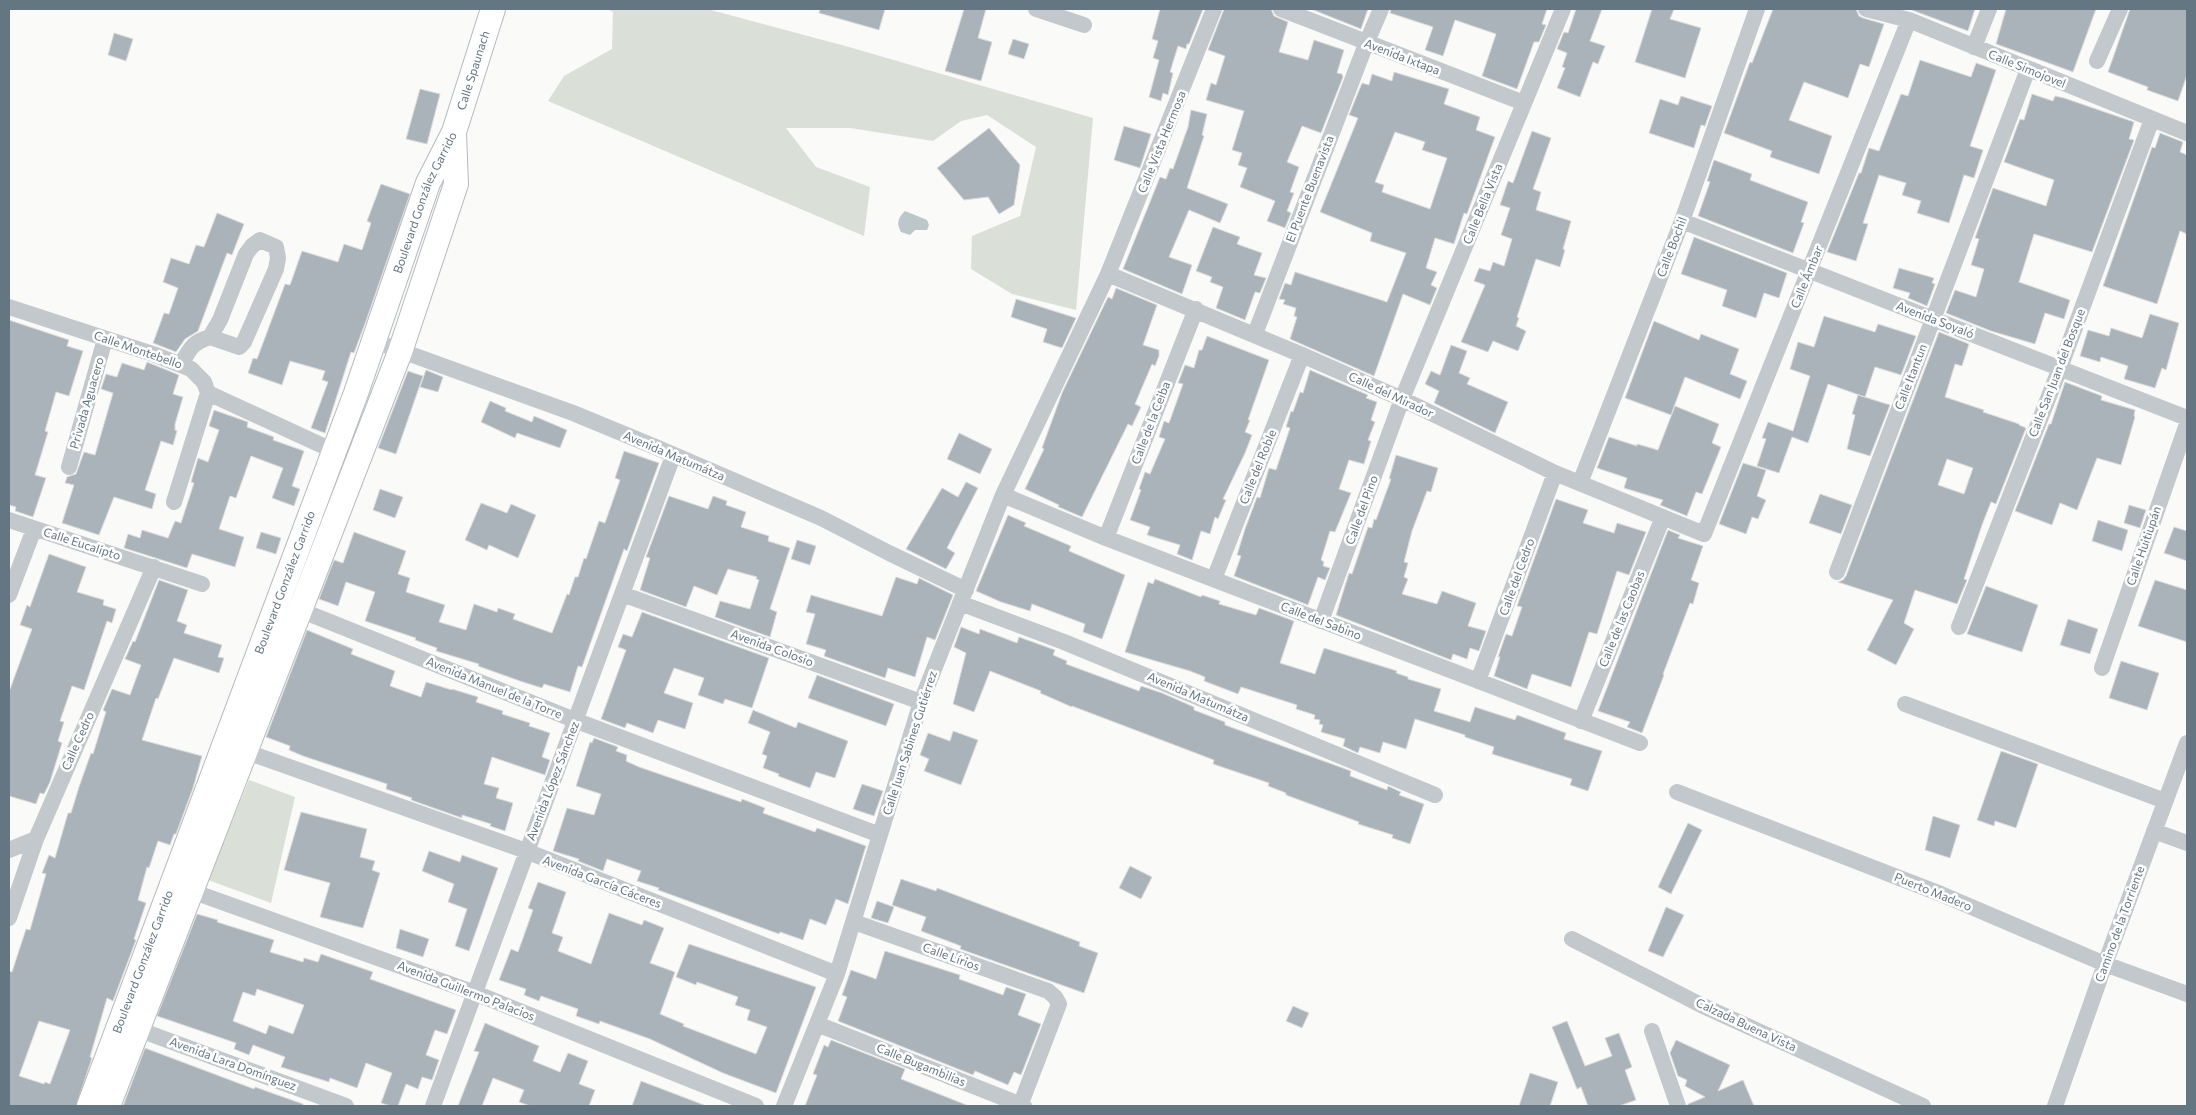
<svg xmlns="http://www.w3.org/2000/svg" width="2196" height="1115" viewBox="0 0 2196 1115" font-family="Commissioner,sans-serif">
<style>
.green{fill:#dadfd7}
.water{fill:#bbc7cb}
.building{fill:#aab3b9;stroke:#dcdcda;fill-rule:evenodd}
.lines{fill:none;stroke-linecap:round;stroke-linejoin:round}
.secondary-casing{stroke:#b3babf;stroke-width:26}
.street{stroke:#c3c8cc;stroke-width:16}
.secondary{stroke:#fff;stroke-width:24}
.labels{text-anchor:middle;stroke-width:5;stroke-linejoin:round;paint-order:stroke}
.street-label{font-size:12px;fill:#657683;stroke:#fff}
</style>
<rect width="100%" height="100%" fill="#fafaf8"/>
<path class="green" d="M607,9H707L849,47L1093,118L1076,310L1012,294L971,269L972,236L1020,216L1036,147L987,115L961,121L933,141L850,128H786L816,167L870,187L864,236L548,101L564,76L612,49L613,12Z
M249,780L295,797L271,903L208,880Z"/>
<path class="water" d="M905,211L927,220L929,225L927,230H915L910,235L901,232C896,223 898,218 905,211Z"/>
<path class="building" d="M820,9H885L879,30L819,13Z
M964,9H986L978,38L992,42L981,81L945,71Z
M1160,9H1203L1189,44H1187L1186,49L1178,46L1170,72L1173,73L1168,95L1163,93L1161,101L1149,97L1159,60L1153,58L1158,41L1152,39Z
M1224,9H1271L1274,16L1288,22L1279,52L1308,60L1314,40L1344,50L1337,73L1342,74L1343,77L1321,133L1302,126L1287,162L1299,167L1290,192L1294,193L1287,211L1291,213L1285,228L1267,221L1275,201L1240,187L1247,168L1238,165L1242,153L1232,150L1244,111L1206,100L1211,83L1216,85L1225,56L1208,50Z
M1311,9H1368L1361,29Z
M1391,9H1547L1542,24L1546,25L1539,42H1534L1517,89L1482,76L1496,34L1455,20L1443,56L1425,50L1433,27L1390,13Z
M1576,9H1602L1590,41L1605,46L1598,64L1593,62L1580,97L1557,88L1565,68L1562,67L1567,53L1557,49L1564,32L1568,33Z
M1652,9H1674L1670,19L1701,28L1685,78L1635,62Z
M1773,9H1856L1859,16L1863,18L1884,24L1869,67L1860,64L1848,98L1804,82L1789,120L1832,136L1819,174L1770,157L1772,151L1724,133L1750,62L1752,63Z
M1909,9H1975L1968,31Z
M2006,9H2096L2073,72L1996,44Z
M2130,9H2187V75L2178,101L2147,90L2148,87L2108,72Z
M114,33L133,39L126,61L108,55Z
M1013,39L1029,44L1024,59L1008,54Z
M1920,60L1971,77L1976,63L1996,70L1970,146L1983,150L1974,178L1964,175L1949,223L1917,213L1921,201L1902,195L1906,183L1879,175L1863,223L1868,224L1856,261L1827,252L1859,173H1861L1869,148L1879,151L1901,94L1908,96Z
M1394,72L1449,89L1444,104L1480,117L1476,130L1495,137L1467,214L1464,213L1454,244L1435,238L1426,268L1437,272L1431,285L1437,288L1430,305L1403,294L1374,376L1290,339L1297,317L1294,316L1296,308L1283,304L1285,300L1279,299L1285,283L1291,285L1295,272L1387,302L1406,253L1370,241L1372,233L1320,212L1358,118L1349,115L1362,83L1369,85L1372,74L1392,81ZM1395,132L1425,142L1422,150L1447,158L1430,209L1382,192L1384,185L1375,182Z
M420,89L440,94L427,144L406,139Z
M2032,94L2053,101L2055,96L2064,98L2134,122L2129,139L2134,140L2092,252L2034,234L2019,282L2070,300L2064,319L2045,313L2035,344L1991,331L1946,313L1955,290L1976,297L1984,269L1971,265L1979,239L1975,238L1993,188L2046,206L2054,180L2004,162L2020,119L2024,120Z
M1681,96L1712,106L1705,126L1701,125L1694,148L1649,133L1660,99L1678,105Z
M1191,110L1207,114L1202,135L1204,136L1187,188L1228,204L1220,223L1189,210L1169,257L1192,265L1182,294L1123,269L1160,177L1166,179L1170,168L1173,169L1188,127Z
M1124,126L1151,134L1140,168L1114,160Z
M989,128L1020,165L1014,205L999,214L988,197L964,200L937,168Z
M1532,131L1551,138L1533,189L1541,192L1536,210L1571,221L1563,249L1565,250L1560,267L1536,259L1517,317L1519,318L1516,326L1526,331L1518,351L1493,341L1488,352L1461,342L1485,285L1474,281L1479,268L1490,271L1493,262L1504,266L1512,239L1501,235L1510,208L1500,205L1508,181L1513,183Z
M2160,133L2183,142L2180,152L2187,155V234L2180,231L2157,304L2103,286L2152,147L2155,148Z
M1714,160L1752,174L1750,180L1808,202L1801,222L1804,223L1793,253L1698,216L1710,182L1707,181Z
M381,184L410,194L366,321L354,353L351,352L325,433L311,428L328,382L322,380L325,371L290,361L282,385L248,373L253,358L257,359L285,284L290,285L302,251L338,262L344,244L362,250L371,223L367,221Z
M217,213L244,224L232,255L227,253L198,331L185,339L176,352L153,343L164,313L169,314L178,288L163,282L171,258L189,264L196,245L204,247Z
M1213,227L1240,237L1237,244L1262,253L1254,275L1266,278L1260,293L1255,292L1245,320L1216,308L1223,287L1210,282L1212,277L1196,271Z
M1694,237L1787,273L1779,298L1764,293L1756,318L1722,306L1727,290L1681,274Z
M1899,268L1934,278L1932,283L1935,284L1927,306L1908,298L1910,293L1893,288Z
M1116,288L1157,305L1143,345L1159,350V356L1155,366L1152,364L1135,404L1141,407L1132,426L1128,424L1082,517L1061,508L1058,507L1059,505L1025,489L1044,449L1042,448L1062,393L1108,297L1112,299Z
M1016,299L1076,318L1062,348L1043,342L1047,329L1011,317Z
M2150,314L2179,323L2166,370L2162,368L2155,388L2124,379L2128,366L2101,357L2100,362L2080,356L2088,330L2109,336L2111,328L2142,338Z
M1824,316L1875,332L1878,324L1916,336L1901,375L1875,367L1865,397L1828,384L1808,443L1792,437L1779,473L1757,466L1766,439L1762,438L1768,422L1793,431L1810,376L1790,369L1798,342L1814,347Z
M9,320L69,340L67,346L83,351L69,396L56,392L45,431L48,432L35,475L46,478L33,517L15,511L16,507L9,505Z
M1654,321L1699,340L1701,334L1739,349L1730,374L1747,381L1740,399L1685,377L1671,415L1625,398Z
M1939,332L1969,344L1962,366L1955,364L1945,397L1984,410L1983,412L2019,424V425L2026,428L1996,504L1991,502L1982,525L1964,579L1967,580L1957,604L1915,590L1904,623L1914,629L1896,665L1867,650L1893,600L1838,582L1843,580L1846,576ZM1947,459L1973,468L1964,494L1938,485Z
M1207,336L1269,360L1248,420H1250L1245,432L1252,435L1245,453L1223,499L1226,500L1218,519L1215,517L1210,534L1201,531L1192,560L1177,554L1180,545L1147,535L1150,527L1130,520L1141,490L1139,489L1145,472L1150,474L1165,439L1159,437L1164,421L1169,423L1183,384L1178,383L1185,365L1194,368L1199,350H1202Z
M1451,345L1467,351L1459,373L1470,378L1467,384L1508,402L1495,433L1434,403L1439,391L1425,384L1431,371L1440,375Z
M147,362L179,375L173,394L183,397L175,424V430L177,431L173,445L161,441L145,490L156,494L152,509L114,497L99,535L62,523L74,485L65,483L67,477L76,474L84,452L95,455L113,393L101,389L106,374L117,377L122,363L144,370Z
M426,370L443,377L438,392L420,387Z
M1310,370L1368,395L1366,398L1377,402L1371,420L1375,422L1368,440L1371,441L1364,464L1349,460L1339,489L1351,493L1335,532L1330,531L1321,560L1324,562L1323,566L1330,568L1325,580L1318,577L1308,605L1234,576L1241,556L1237,555L1245,529L1257,497L1260,498L1269,468L1276,470L1290,428L1286,427L1291,411L1293,412L1300,392L1303,393Z
M408,371L423,376L396,454L378,448Z
M2065,382L2102,396L2101,400L2135,410L2134,416L2135,417L2121,465L2097,458L2077,510L2060,503L2052,525L2015,511L2049,424H2051Z
M1858,395L1890,405L1870,456L1847,449L1855,415L1852,414Z
M490,401L506,408L505,411L532,422L534,416L567,430L560,448L517,433L515,438L481,422Z
M1675,406L1719,424L1712,443L1721,447L1702,494L1696,492L1687,516L1660,505L1663,500L1624,488L1627,478L1597,468L1609,437L1637,446V444L1658,450Z
M214,410L248,422L247,427L274,437L273,440L304,451L292,486L300,489L294,506L272,498L283,468L251,456L236,498L230,496L219,529L244,537L235,567L192,554L187,568L124,548L128,534L140,538L142,530L168,538L175,521L181,523L194,483L191,482L198,458L208,462L219,430L209,426Z
M959,433L992,449L980,474L947,459Z
M624,451L659,463L627,551L624,549L582,667L578,666L570,692L544,684L542,688L520,681L478,666L479,664L436,651L437,648L415,640L416,638L365,621L375,592L346,582L338,606L319,599L334,560L343,563L354,532L406,551L398,574L410,578L406,592L445,605L439,622L466,630L474,604L497,612L498,608L515,614L513,619L552,633L567,594L569,595L575,577H578L584,558L586,559L599,521L605,523L620,480L615,478Z
M1396,455L1438,468L1431,492L1427,491L1412,531L1404,562L1408,563L1404,577L1408,579L1402,594L1437,604L1442,591L1476,603L1468,626L1486,631L1479,651L1470,648L1467,659L1453,654L1451,660L1336,615L1349,573L1352,574L1368,527L1372,528L1374,519L1376,520L1391,479H1389Z
M1743,463L1766,470L1757,496L1766,500L1758,519L1752,517L1746,534L1719,524Z
M966,482L978,488L947,548L955,553L946,569L906,549L942,488L958,497Z
M380,489L403,497L395,518L373,510Z
M1820,494L1852,505L1841,534L1809,523Z
M669,496L708,509L713,496L727,501L726,505L746,512L741,527L769,536L768,541L790,548L770,609L777,612L770,637L715,617L720,601L750,609L759,580L756,579L757,577L728,569L717,595L694,586L686,607L640,590L650,558L646,557Z
M1556,499L1588,510L1583,523L1614,533L1617,523L1646,532L1629,575L1617,571L1597,634L1589,632L1571,687L1532,674L1527,689L1494,676L1500,657H1498L1506,634L1512,636L1522,607L1517,606Z
M481,503L507,513L511,504L536,515L518,558L489,545L487,550L465,540Z
M2129,505L2146,510L2140,528L2124,523Z
M1008,515L1026,523L1024,526L1071,546L1069,551L1125,575L1102,639L1083,632L1085,624L1032,604L1030,611L1001,602L976,591Z
M2098,520L2128,530L2122,551L2092,541Z
M2174,527L2187,531V561L2164,553Z
M1668,530L1680,535L1678,538L1703,546L1691,580L1699,583L1693,604L1690,603L1663,674L1664,675L1642,733L1627,727L1630,722L1598,711Z
M261,532L281,538L276,554L256,548Z
M797,540L816,546L810,565L791,559Z
M49,554L86,567L77,592L104,600L103,605L116,609L112,623L107,621L84,690L72,686L60,721L64,722L58,741L62,743L50,782L44,794L40,793L36,804L9,796V692L32,629L20,625L27,605L30,607Z
M896,577L917,584L919,578L953,595L935,640L927,637L915,677L888,668L885,678L824,656L826,650L806,644L815,614L806,612L811,595L882,616Z
M1155,579L1201,597L1202,595L1220,601L1219,604L1256,615L1259,608L1294,621L1280,663L1315,674L1324,648L1397,671L1396,673L1408,677V679L1441,689L1434,711L1470,722L1475,707L1515,720L1517,715L1566,733L1564,739L1602,751L1588,791L1570,785L1572,779L1492,754L1494,747L1465,737V735L1415,719L1406,749L1383,742L1380,753L1360,747L1358,753L1343,746L1345,739L1321,732L1323,725L1319,724L1320,720L1314,719L1315,715L1296,709L1297,705L1241,687L1238,694L1204,681L1205,677L1190,671L1125,652L1148,582L1153,584Z
M159,580L188,590L177,621L187,625L184,633L222,645L218,657L224,658L219,673L174,658L158,699L156,698L142,740L202,756L193,788L176,834H174L170,845L158,841L149,868L147,867L138,900L146,903L134,939L136,940L113,1001L107,998L90,1057L92,1058L76,1106H9V971L12,972L26,929L30,930L46,874L42,873L49,855L55,858L68,813H71L79,787L91,753L93,754L106,712L103,710L112,689L130,695L141,665L125,659L133,641L135,642ZM39,1021L70,1030L50,1084L45,1082L44,1084L19,1076Z
M2155,580L2187,590V642L2138,626Z
M1986,586L2038,605L2022,652L1967,634Z
M642,612L769,658L752,708L725,699L723,704L698,695L704,678L674,668L664,693L693,703L685,729L658,720L653,733L627,723L625,728L601,719L626,650L618,647L623,634L632,637Z
M2068,619L2098,629L2090,654L2060,645Z
M961,627L979,634L980,629L1017,643L1019,637L1055,650L1053,655L1067,661L1066,664L1139,691L1141,686L1162,693L1194,707V710L1225,722V725L1351,771L1350,776L1387,790L1388,786L1401,792L1399,795L1424,804L1410,844L1392,838L1393,835L1358,824L1359,822L1286,795V793L1268,786L1269,783L1213,764L1214,760L1072,706V707L1040,693L1041,691L990,671L974,712L953,704L966,653L954,647Z
M307,630L353,649L351,654L395,671L390,686L421,697L426,682L452,690V689L478,697L476,702L503,711L502,714L530,723L529,726L550,733L542,757L550,760L545,775L492,757L484,784L499,788L496,798L513,803L505,831L490,826L491,824L462,815V818L411,800L412,798L386,789L387,784L303,756L289,750L290,746L266,737Z
M2121,661L2159,673L2147,710L2109,698Z
M817,675L894,704L886,726L808,698Z
M753,710L796,728L798,722L848,741L835,778L816,772L810,788L778,776L779,774L763,768L767,756L762,754L770,732L748,723Z
M953,731L978,740L961,785L924,771L929,759L920,755L928,733L950,741Z
M594,738L618,747L616,751L627,755L626,761L639,767L741,802L742,799L765,808L763,813L815,832L817,828L866,846L848,904L836,899L826,925L810,919L803,940L780,932L779,934L658,890L659,888L637,881L641,871L607,859L603,871L578,861L579,859L553,851L567,808L594,815L601,794L576,786L590,742L592,743Z
M2001,751L2038,764L2016,828L1995,821L1994,826L1977,820Z
M862,784L883,791L874,816L853,809Z
M301,812L367,829L360,857L375,861L372,870L380,873L363,928L320,917L330,883L284,870Z
M1933,816L1960,825L1950,858L1925,850Z
M1688,823L1702,830L1671,894L1658,887Z
M429,851L460,862L462,855L498,868L469,951L455,946L467,909L448,902L454,884L422,871Z
M1130,866L1152,877L1141,899L1119,888Z
M901,879L936,891L937,888L1080,942L1079,946L1098,953L1084,993L960,949L961,946L921,931L926,917L892,905Z
M538,882L566,892L552,933L563,937L558,951L591,964L609,913L642,925L644,920L664,928L650,963L675,972L660,1014L684,1024L683,1026L756,1054L767,1027L747,1020L750,1010L735,1005L738,997L697,982L696,985L676,977L689,944L816,987L776,1093L723,1073L650,1039L600,1021L599,1024L576,1016L578,1009L541,996L539,1001L524,995L526,989L499,980L511,949L518,952L533,910L528,908Z
M877,901L894,907L888,923L871,918Z
M1666,907L1684,915L1663,957L1648,951Z
M197,914L218,920L217,922L274,940L270,952L303,962L304,958L318,962L321,954L373,972L370,979L456,1010L447,1034L435,1030L426,1055L439,1060L432,1080L422,1077L418,1089L406,1084L398,1106H391L381,1103L392,1073L366,1063L357,1088L330,1078L329,1082L281,1067L285,1057L253,1045L249,1055L234,1049L236,1043L157,1016ZM257,989L304,1005L293,1034L269,1025L266,1034L233,1021L243,992L255,996Z
M400,929L429,939L423,957L396,948Z
M885,951L960,975L959,979L1003,995L1006,987L1026,994L1018,1015L1041,1024L1021,1075L1014,1072L1008,1085L975,1071L973,1075L838,1021L847,997L842,995L851,970L876,979Z
M1293,1006L1309,1013L1302,1028L1286,1021Z
M1567,1021L1585,1066L1612,1056L1605,1038L1619,1033L1632,1067L1625,1070L1636,1100L1619,1106H1588L1581,1087L1577,1089L1552,1027Z
M485,1023L539,1046L533,1061L560,1072L568,1053L588,1061L579,1084L595,1090L589,1106H530L519,1102L524,1090L493,1078L482,1106H458L479,1052L474,1051Z
M831,1040L905,1069L901,1079L969,1106H805L817,1075L813,1074L824,1045L828,1047Z
M1676,1040L1730,1065L1718,1091L1743,1080L1754,1106H1688V1104L1705,1097L1685,1086L1687,1080L1678,1076L1670,1053Z
M145,1048L254,1089L255,1087L269,1092L303,1104V1106H123Z
M1530,1073L1558,1082L1550,1106H1519Z
M641,1081L704,1105V1106H632Z"/>
<g class="lines">
<g class="secondary-casing">
<g id="secondary">
<path id="s1" d="M89,1106L356,393L428,183L454,132L493,9"/>
<path d="M108,1106L400,352L456,184L454,134"/>
</g>
</g>
<path class="street" d="M1036,9L1084,25
M1281,9L1524,103
M1866,9L1909,20L2187,133
M1974,47L1989,9
M2097,61L2120,9
M1682,221L2187,418
M1108,274L1302,355L1402,399L1555,473L1704,534L1909,20
M9,307L153,354L191,369L204,382L208,393L334,451
M1255,334L1366,44L1381,9
M374,341L573,413L653,446L821,518L889,553L966,590
M181,364C191,348 191,343 210,337L220,320L246,254L252,246L260,240L276,247L278,258L276,269L244,342L239,347L210,337
M69,467L105,339
M1580,483L1682,221L1757,9
M1003,495L1106,538L1640,743
M174,502L208,393
M9,520L202,584
M1106,538L1196,309
M1837,572L2028,69
M1214,579L1302,355
M622,594L921,702
M9,595L34,529
M960,603L1064,642L1435,795
M290,606L577,721L880,835
M1321,621L1402,399L1563,9
M1959,627L2060,368L2152,119
M2102,668L2187,424
M1478,681L1555,473
M1905,704L2165,801
M1581,721L1663,517
M236,748L526,851L837,974
M1677,792L1941,894L2105,964L2187,994
M2154,831L2187,843
M9,850L36,839
M183,888L475,993L756,1106
M9,918L36,839L154,567
M854,922L1048,991L1055,997L1059,1004L1020,1106
M1572,939L1701,1005L1923,1106
M817,1024L1024,1106
M129,1026L346,1106
M1652,1031L1678,1106
M433,1106L673,456
M784,1106L837,974L921,702L1003,495L1108,274L1214,9
M2055,1106L2105,964L2187,743"/>
<use href="#secondary" class="secondary"/>
</g>
<g class="labels">
<g class="street-label">
<text transform="translate(1402 57) rotate(21)" y="4">Avenida Ixtapa</text>
<text transform="translate(2027 69) rotate(22)" y="4">Calle Simojovel</text>
<text dy="4" stroke="none"><textPath href="#s1" startOffset="1105">Calle Spaunach</textPath></text>
<text transform="translate(1162 142) rotate(-68)" y="4">Calle Vista Hermosa</text>
<text transform="translate(1310 189) rotate(-69)" y="4">El Puente Buenavista</text>
<text transform="translate(1483 204) rotate(-68)" y="4">Calle Bella Vista</text>
<text dy="4" stroke="none"><textPath href="#s1" startOffset="964">Boulevard González Garrido</textPath></text>
<text transform="translate(1672 247) rotate(-69)" y="4">Calle Bochil</text>
<text transform="translate(1807 277) rotate(-68)" y="4">Calle Ámbar</text>
<text transform="translate(1935 320) rotate(21)" y="4">Avenida Soyaló</text>
<text transform="translate(138 350) rotate(19)" y="4">Calle Montebello</text>
<text transform="translate(2057 373) rotate(-69)" y="4">Calle San Juan del Bosque</text>
<text transform="translate(1911 377) rotate(-69)" y="4">Calle Itantun</text>
<text transform="translate(1391 395) rotate(25)" y="4">Calle del Mirador</text>
<text transform="translate(87 403) rotate(-74)" y="4">Privada Aguacero</text>
<text transform="translate(1151 423) rotate(-69)" y="4">Calle de la Ceiba</text>
<text transform="translate(674 456) rotate(23)" y="4">Avenida Matumátza</text>
<text transform="translate(1258 467) rotate(-68)" y="4">Calle del Roble</text>
<text transform="translate(1362 510) rotate(-70)" y="4">Calle del Pino</text>
<text transform="translate(82 544) rotate(18)" y="4">Calle Eucalipto</text>
<text transform="translate(2144 546) rotate(-71)" y="4">Calle Huitiupán</text>
<text transform="translate(1517 577) rotate(-70)" y="4">Calle del Cedro</text>
<text dy="4" stroke="none"><textPath href="#s1" startOffset="559">Boulevard González Garrido</textPath></text>
<text transform="translate(1622 619) rotate(-68)" y="4">Calle de las Caobas</text>
<text transform="translate(1321 621) rotate(21)" y="4">Calle del Sabino</text>
<text transform="translate(772 648) rotate(20)" y="4">Avenida Colosio</text>
<text transform="translate(494 688) rotate(22)" y="4">Avenida Manuel de la Torre</text>
<text transform="translate(1198 697) rotate(23)" y="4">Avenida Matumátza</text>
<text transform="translate(78 741) rotate(-66)" y="4">Calle Cedro</text>
<text transform="translate(910 743) rotate(-72)" y="4">Calle Juan Sabines Gutiérrez</text>
<text transform="translate(553 781) rotate(-69)" y="4">Avenida López Sánchez</text>
<text transform="translate(602 882) rotate(21)" y="4">Avenida García Cáceres</text>
<text transform="translate(1933 892) rotate(22)" y="4">Puerto Madero</text>
<text transform="translate(2120 924) rotate(-70)" y="4">Camino de la Torriente</text>
<text transform="translate(951 957) rotate(20)" y="4">Calle Lírios</text>
<text dy="4" stroke="none"><textPath href="#s1" startOffset="154">Boulevard González Garrido</textPath></text>
<text transform="translate(466 991) rotate(21)" y="4">Avenida Guillermo Palacios</text>
<text transform="translate(1746 1025) rotate(25)" y="4">Calzada Buena Vista</text>
<text transform="translate(233 1064) rotate(20)" y="4">Avenida Lara Domínguez</text>
<text transform="translate(921 1065) rotate(22)" y="4">Calle Bugambilias</text>
</g>
</g>
<rect width="2196" height="1115" fill="none" stroke="#657683" stroke-width="20"/>
</svg>
